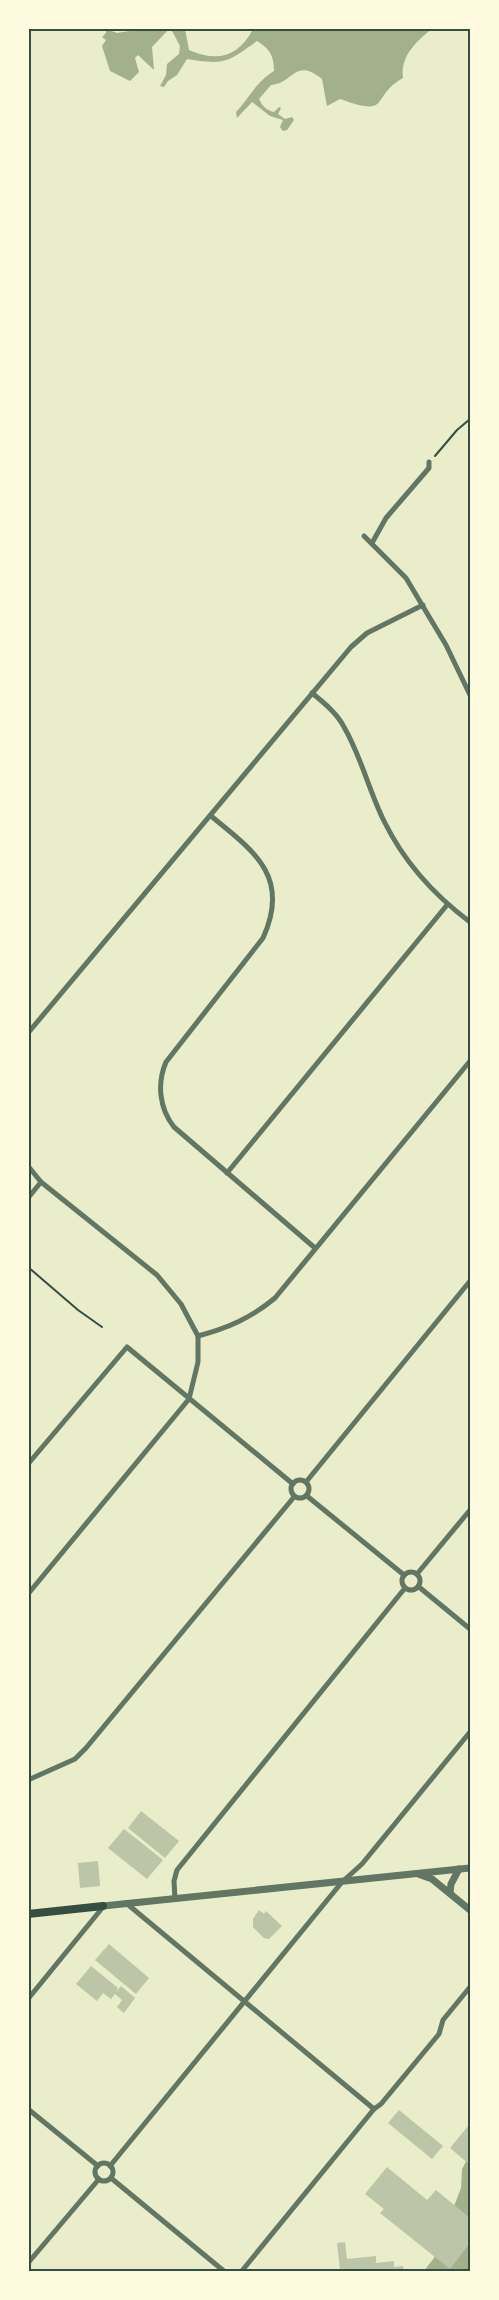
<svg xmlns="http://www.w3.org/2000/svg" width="499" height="2300" viewBox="0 0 499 2300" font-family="Helvetica,sans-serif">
  <rect width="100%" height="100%" fill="#e9edc9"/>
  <!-- water -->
  <g fill="#a3b18a">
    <path d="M106 29 117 33 142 29H169L152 47 154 70 138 55 135 58 139 72 130 81 110 71 102 46 106 40 102 37 106 33Z"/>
    <path d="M171 29H185L189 50C218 63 239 56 253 29H432C416 41 400 57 403 78 369 97 393 118 340 99L327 106 322 79C295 57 294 83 271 85L259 99C263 107 266 110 274 112L279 107 281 108 278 114 285 119 292 117 294 120 287 130 283 131 280 127 283 120 270 116 252 102 237 118 236 112C250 97 256 82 274 71 274 56 270 49 257 41 227 63 224 65 187 59L177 75 168 81 164 87 160 86 166 75 167 64 179 54 180 46Z"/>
    <path d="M470 2154V2271L423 2272 434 2258 461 2188 462 2169Z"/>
  </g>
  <!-- building -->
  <g fill="#bcc5a7">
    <path d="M141 1811 179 1841 165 1858 128 1828Z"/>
    <path d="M124 1829 163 1860 147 1879 108 1848Z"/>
    <path d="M98 1861 100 1886 80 1888 78 1863Z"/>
    <path d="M259 1910 264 1914 266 1911 282 1926 269 1939 264 1938 253 1927V1919Z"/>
    <path d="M109 1944 149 1978 136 1994 95 1960Z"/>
    <path d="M91 1966 118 1988 116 1992 121 1986 135 1998 124 2013 117 2007 122 2000 115 1994 111 1999 103 1993 97 2001 76 1984Z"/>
    <path d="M399 2110 443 2146 432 2159 388 2123Z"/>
    <path d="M468 2126 470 2128V2165L450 2148Z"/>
    <path d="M387 2167 427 2200 436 2190 470 2218V2243L450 2269 380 2213 384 2209 365 2194Z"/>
    <path d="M345 2242 347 2259 376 2256V2263L394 2261V2267L403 2266 404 2272 340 2270 337 2243Z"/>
  </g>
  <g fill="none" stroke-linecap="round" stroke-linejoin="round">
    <!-- path -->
    <g stroke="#344e41" stroke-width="2">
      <path d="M435 456 457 430 470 419"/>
      <path d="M28 1267 78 1310 102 1327"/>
    </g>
    <!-- minor -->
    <g stroke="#617663" stroke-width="5">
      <path d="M364 536 406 578 446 645 470 695"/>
      <path d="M372 543 386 518 429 468V462"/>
      <path d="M312 693C324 703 337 713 344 727 361 756 369 791 384 821 404 862 434 895 470 922"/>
      <path d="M211 816C254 851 291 877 263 938L166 1062C157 1083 159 1108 174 1127L315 1248"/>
      <path d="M28 1033 351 647 367 633 423 605"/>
      <path d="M28 1166 41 1182 28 1198"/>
      <path d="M227 1173 447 905"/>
      <path d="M198 1336C228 1328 251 1318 275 1298L470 1061"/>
      <path d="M28 1464 127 1347 293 1484"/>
      <circle cx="300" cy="1489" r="9"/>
      <path d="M306 1482 470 1281"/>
      <path d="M307 1496 404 1575"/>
      <circle cx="411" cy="1581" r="9"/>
      <path d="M417 1574 470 1510"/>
      <path d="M419 1587 470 1629"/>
      <path d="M28 1594 189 1399 198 1362V1336L181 1304 157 1275 41 1182"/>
      <path d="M28 1780 75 1759 86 1748 294 1497"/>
      <path d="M175 1899 174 1881 177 1870 405 1588"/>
      <path d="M126 1903 374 2109"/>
      <path d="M28 1999 103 1907"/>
      <path d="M28 2109 98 2166"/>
      <circle cx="104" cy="2172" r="9"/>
      <path d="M110 2166 342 1882 362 1864 470 1732"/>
      <path d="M111 2178 225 2272"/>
      <path d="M28 2263 99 2179"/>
      <path d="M241 2272 374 2109 381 2104 439 2034 443 2020 470 1987"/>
    </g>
    <!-- tertiary -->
    <g stroke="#617663" stroke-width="7">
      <path d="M418 1874 432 1879 470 1910"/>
      <path d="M450 1893 451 1884 459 1869"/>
      <path d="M103 1906 470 1868"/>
    </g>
    <!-- secondary -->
    <path stroke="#344e41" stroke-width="8" d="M28 1914 103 1906"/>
  </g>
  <!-- border -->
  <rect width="499" height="2300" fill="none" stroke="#fefae0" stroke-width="60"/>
  <rect x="30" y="30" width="439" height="2240" fill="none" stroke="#344e41" stroke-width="2"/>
</svg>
